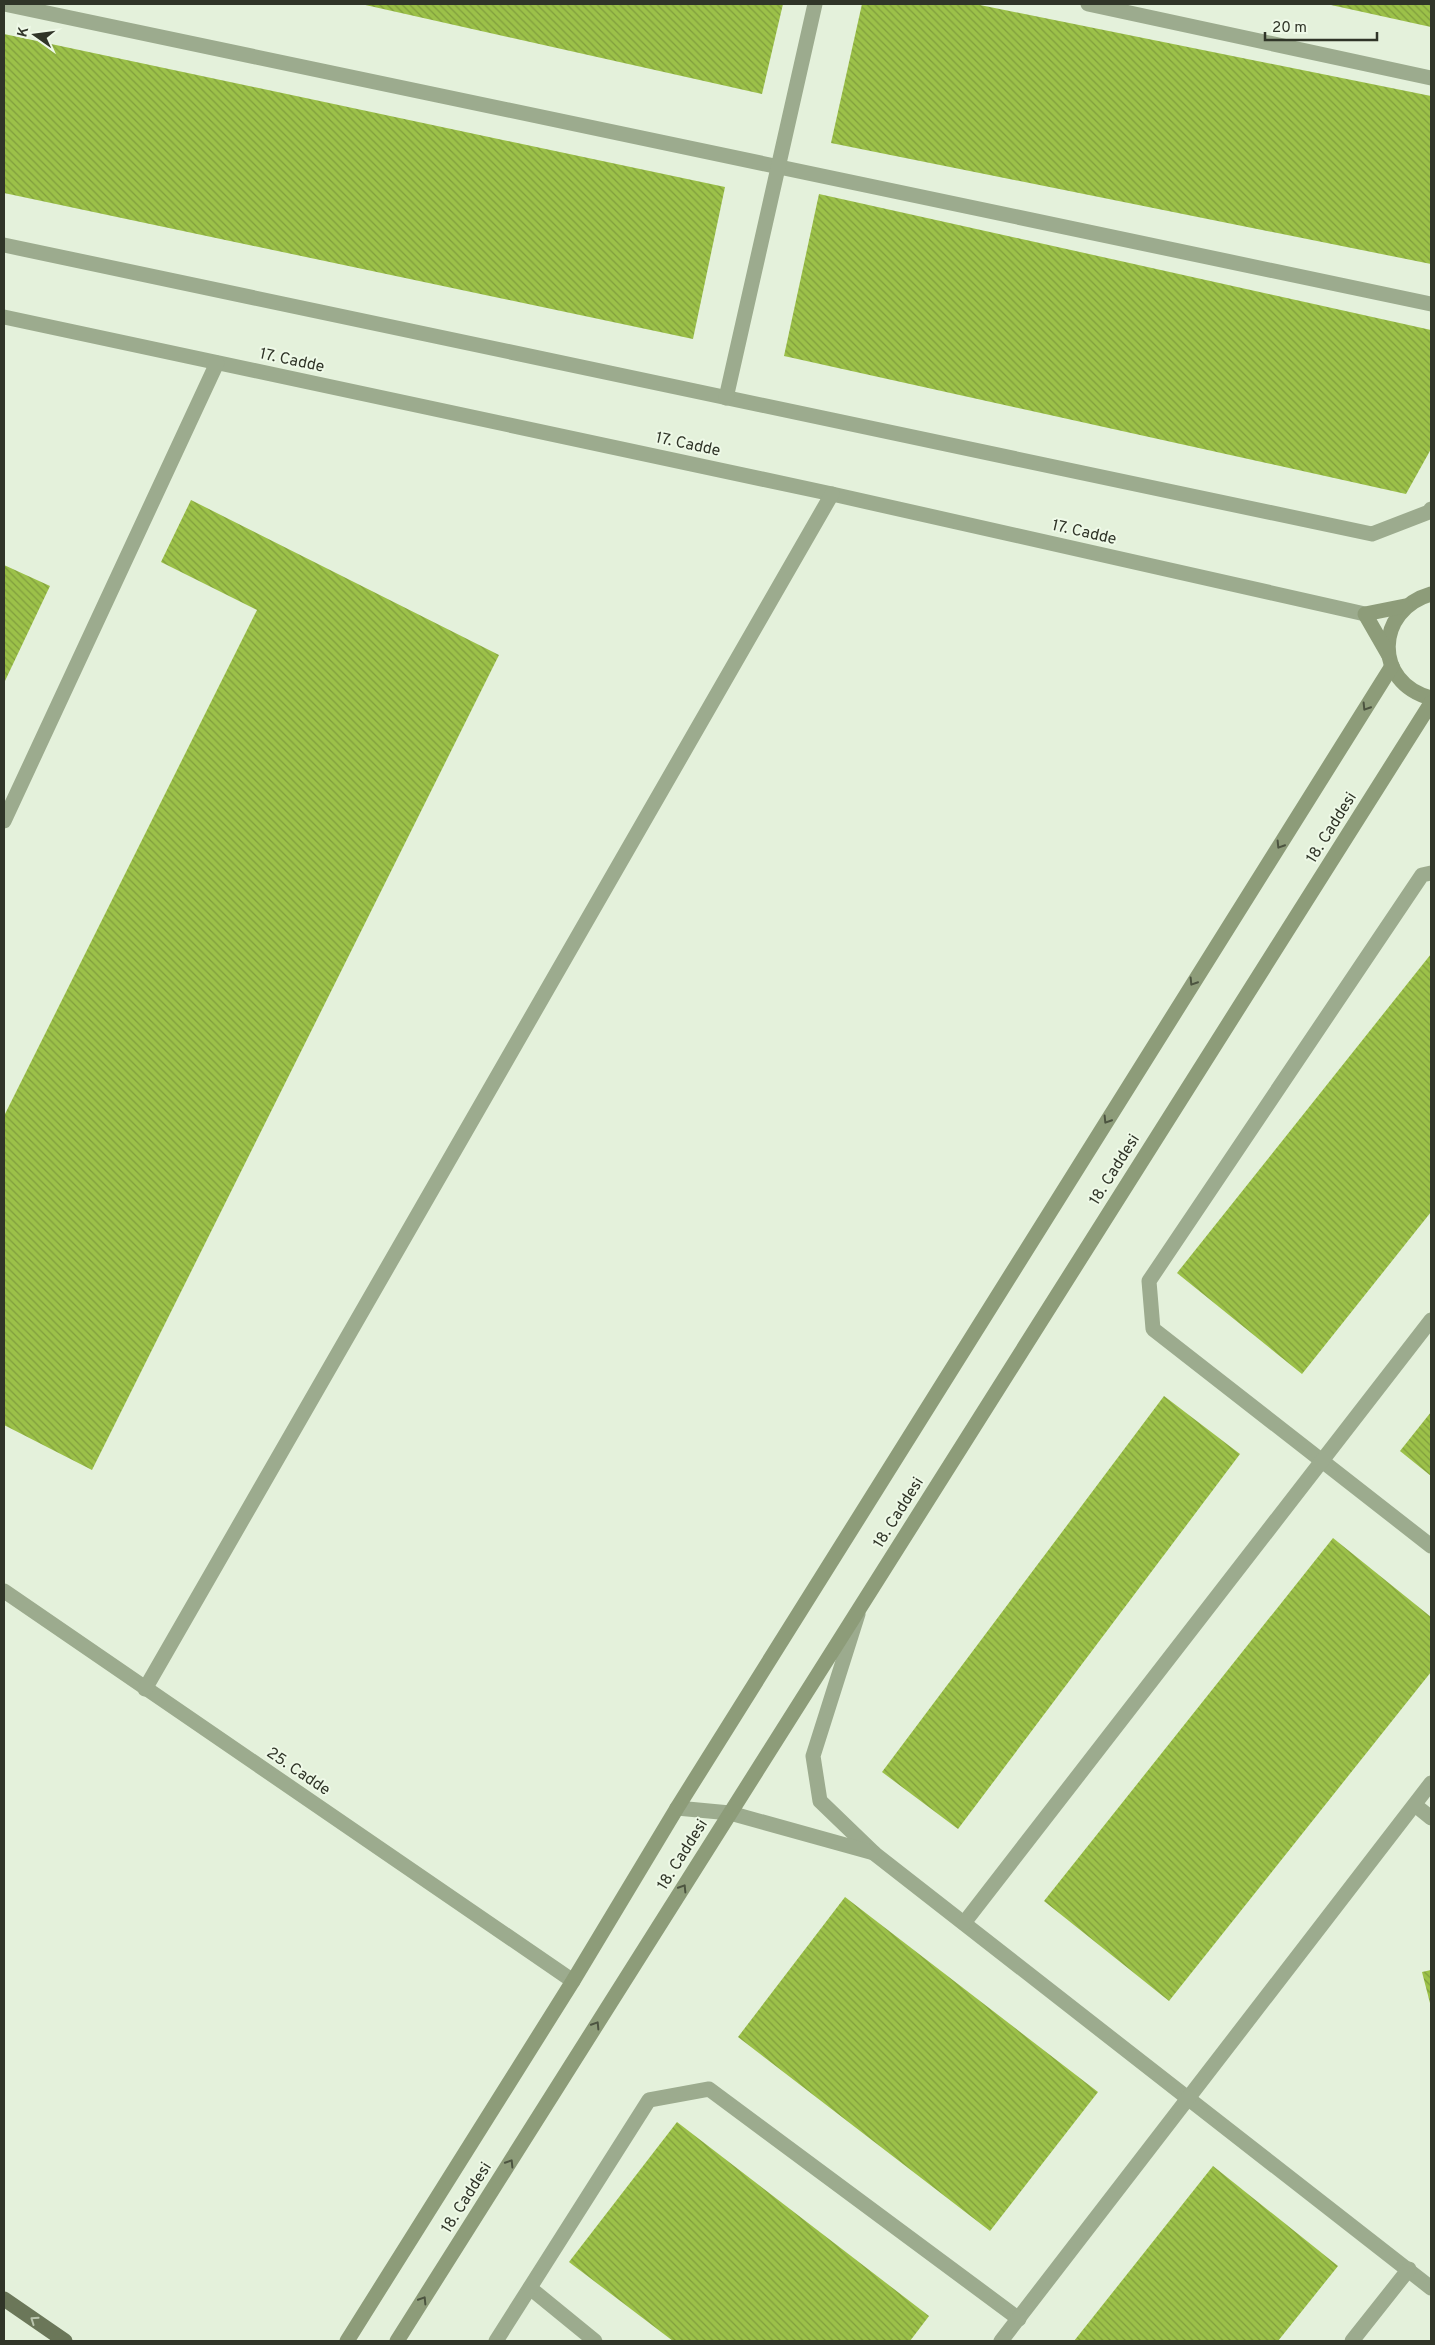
<svg xmlns="http://www.w3.org/2000/svg" width="1435" height="2345" viewBox="0 0 1435 2345" font-family="Overpass,sans-serif">
  <defs>
    <pattern id="building-back-hatch" width="6" height="6" patternUnits="userSpaceOnUse" patternTransform="scale(1.25)"><rect width="6" height="6" fill="#9cc149"/><path d="M-1 5l2 2M0 0l6 6M5-1l2 2" fill="none" stroke="#809e3d"/></pattern>
  </defs>
  <rect width="100%" height="100%" fill="#e4f1db"/>
  <!-- building -->
  <g fill="url(#building-back-hatch)">
    <path d="M361 4H783L762 94Z"/>
    <path d="M862 4H975L1431 96V264L831 143Z"/>
    <path d="M1431 4V27L1331 5 1332 4Z"/>
    <path d="M4 34 725 187 693 339 4 193Z"/>
    <path d="M819 194 1431 330V449L1406 494 784 356Z"/>
    <path d="M191 500 499 655 92 1470 4 1425V1116L257 610 161 562Z"/>
    <path d="M4 565 50 586 4 683Z"/>
    <path d="M1431 954V1212L1302 1374 1177 1273Z"/>
    <path d="M1164 1396 1240 1454 958 1829 882 1772Z"/>
    <path d="M1431 1412V1476L1400 1451Z"/>
    <path d="M1333 1538 1431 1617V1672L1169 2001 1044 1901Z"/>
    <path d="M845 1897 1098 2092 990 2231 738 2037Z"/>
    <path d="M1431 1970V2007L1422 1972Z"/>
    <path d="M677 2122 929 2316 910 2341H673L569 2262Z"/>
    <path d="M1213 2166 1338 2266 1278 2341H1074Z"/>
  </g>
  <g fill="none" stroke-linecap="round" stroke-linejoin="round">
    <!-- lane -->
    <g stroke="#9cab8e" stroke-width="15">
      <path d="M4 4 1431 304"/>
      <path d="M1088 4 1431 78"/>
      <path d="M4 245 1372 534 1429 512 1431 509"/>
      <path d="M4 317 832 494 1365 614"/>
      <path d="M726 398 815 4"/>
      <path d="M4 821 217 363"/>
      <path d="M1431 873 1422 875 1149 1281 1153 1329 1431 1546"/>
      <path d="M4 1591 573 1981"/>
      <path d="M858 1614 813 1756 820 1801 875 1854 1431 2288"/>
      <path d="M1415 1805 1431 1818"/>
      <path d="M677 1808 730 1813 874 1853"/>
      <path d="M964 1923 1431 1320"/>
      <path d="M530 2288 595 2341"/>
      <path d="M496 2341 649 2100 709 2089 1019 2319"/>
      <path d="M1001 2341 1431 1783"/>
    </g>
    <!-- street -->
    <g stroke="#9cab8e" stroke-width="15">
      <path d="M145 1689 832 494"/>
      <path d="M1352 2341 1409 2269"/>
    </g>
    <!-- secondary -->
    <g stroke="#8d9c79" stroke-width="15">
      <path d="M1431 594C1375 610 1373 683 1431 698"/>
      <path d="M1388 654 1365 614 1405 606"/>
      <path d="M347 2341 573 1981 677 1808 1392 666"/>
      <path d="M397 2341 1431 703"/>
    </g>
    <!-- primary -->
    <path stroke="#6b7759" stroke-width="15" d="M4 2299 65 2341"/>
  </g>
  <!-- one-way arrows -->
  <defs><path id="oneway-chevron" d="M-2-3.5L2.5 0L-2 3.5" fill="none" stroke-width="1.6" stroke-linecap="round" stroke-linejoin="round" transform="scale(1.25)"/></defs>
  <g stroke="#4c5440">
    <use href="#oneway-chevron" transform="translate(1366 707) rotate(122)"/>
    <use href="#oneway-chevron" transform="translate(1280 845) rotate(122)"/>
    <use href="#oneway-chevron" transform="translate(1193 982) rotate(122)"/>
    <use href="#oneway-chevron" transform="translate(1107 1120) rotate(122)"/>
    <use href="#oneway-chevron" transform="translate(683 1888) rotate(-58)"/>
    <use href="#oneway-chevron" transform="translate(596 2025) rotate(-58)"/>
    <use href="#oneway-chevron" transform="translate(510 2163) rotate(-58)"/>
    <use href="#oneway-chevron" transform="translate(423 2300) rotate(-58)"/>
  </g>
  <use stroke="#bac5ae" href="#oneway-chevron" transform="translate(34 2320) rotate(-145)"/>
  <g text-anchor="middle" dominant-baseline="central" stroke-width="4" stroke-linejoin="round" paint-order="stroke">
    <!-- street labels -->
    <g font-size="16" fill="#303528" stroke="#eef9e7">
      <text transform="translate(292 361) rotate(12)">17. Cadde</text>
      <text transform="translate(688 445) rotate(12)">17. Cadde</text>
      <text transform="translate(1084 533) rotate(13)">17. Cadde</text>
      <text transform="translate(1332 828) rotate(-58)">18. Caddesi</text>
      <text transform="translate(1115 1170) rotate(-58)">18. Caddesi</text>
      <text transform="translate(899 1513) rotate(-58)">18. Caddesi</text>
      <text transform="translate(298 1772) rotate(34)">25. Cadde</text>
      <text transform="translate(683 1855) rotate(-58)">18. Caddesi</text>
      <text transform="translate(467 2198) rotate(-58)">18. Caddesi</text>
    </g>
  </g>
  <!-- border -->
  <rect width="1435" height="2345" fill="none" stroke="#303528" stroke-width="10"/>
  <!-- north arrow -->
  <g transform="translate(35 35) rotate(284)" stroke="#eef9e7" stroke-width="4" paint-order="stroke">
  <path d="M0-4L9 19L0 12L-9 19Z" fill="#303528"/>
  <text y="-8" font-size="14" font-weight="bold" text-anchor="middle" fill="#303528">K</text>
  </g>
  <!-- scale -->
  <path d="M1265 32v8h112v-8" fill="none" stroke="#303528" stroke-width="2.5"/>
  <text x="1272" y="32" font-size="15" fill="#303528" stroke="#eef9e7" stroke-width="4" paint-order="stroke">20 m</text>
</svg>
